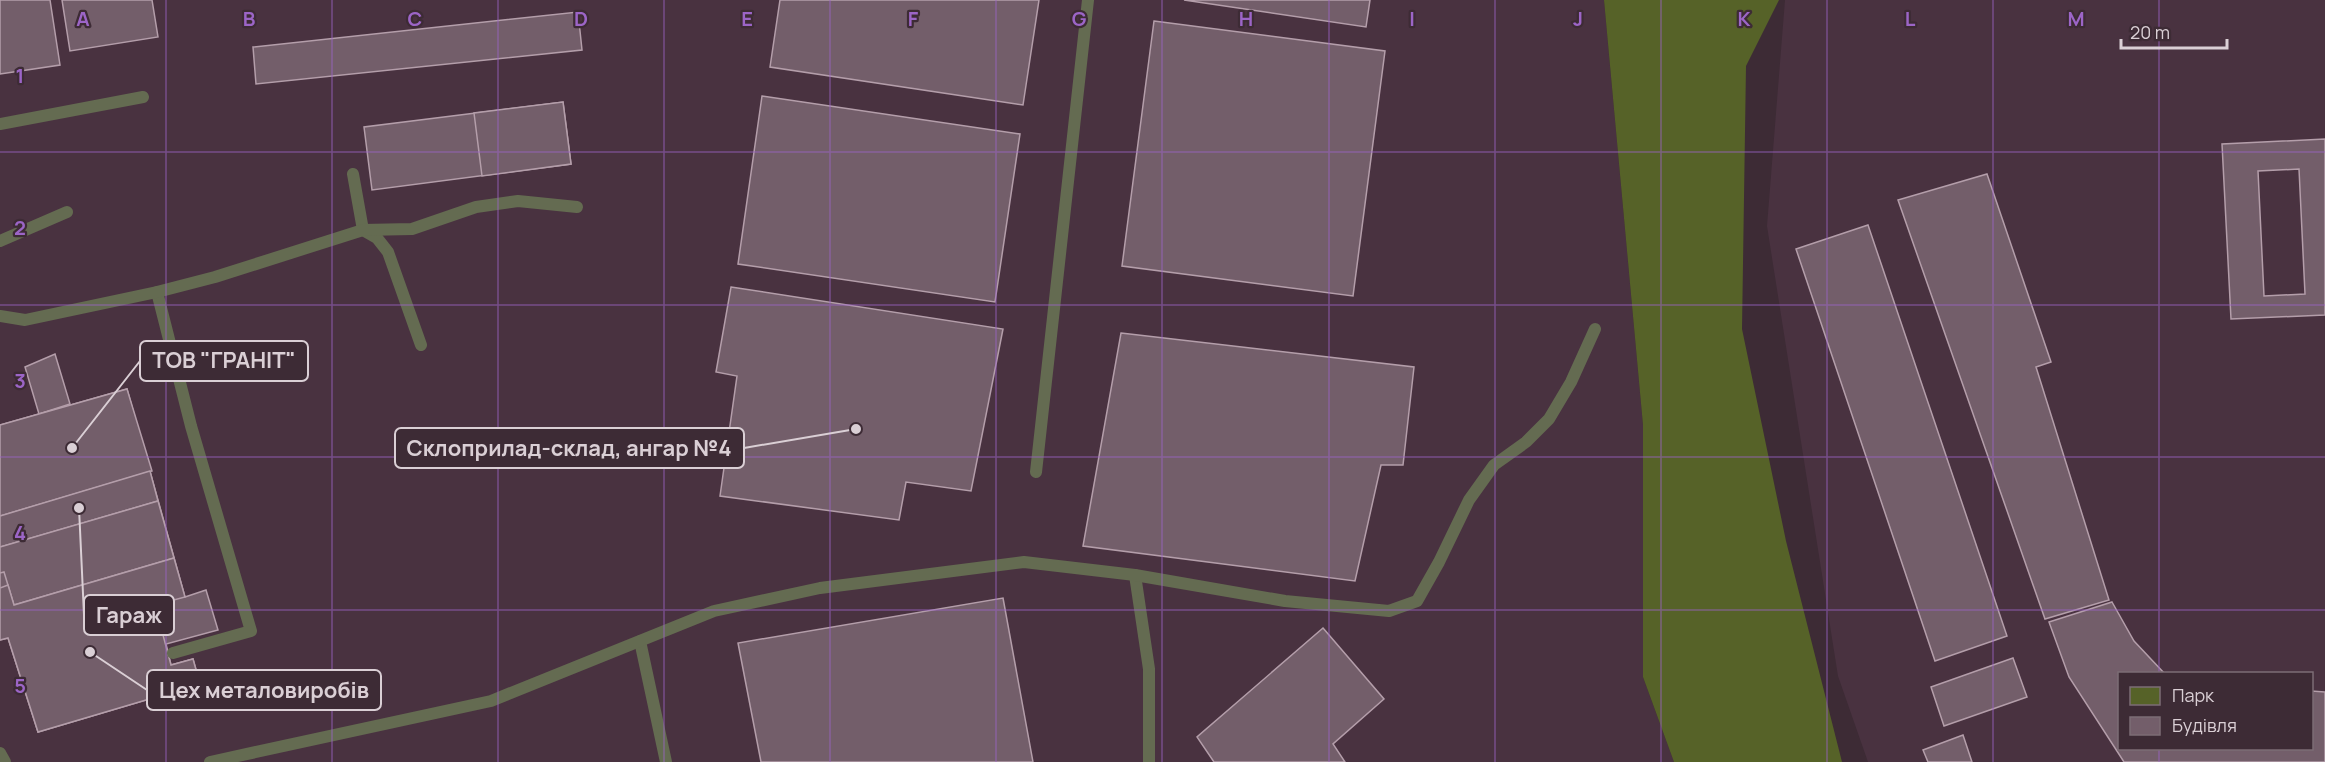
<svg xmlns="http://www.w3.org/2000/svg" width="2325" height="762" viewBox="0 0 2325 762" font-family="Manrope,sans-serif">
  <rect width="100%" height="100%" fill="#3d2b35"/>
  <!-- built -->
  <g fill="#493240" fill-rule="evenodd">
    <path d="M0 0H1604L1643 425V677L1674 762H0Z"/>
    <path d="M1785 0H2325V762H1868L1838 676 1767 226ZM2120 674H2312V748H2120Z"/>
  </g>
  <!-- green -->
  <path fill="#566228" d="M1604 0H1779L1746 66 1742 329 1786 541 1842 762H1674L1643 677V425Z"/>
  <!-- building -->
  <g fill="#735e6a" stroke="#b49eaa" stroke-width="1.5" fill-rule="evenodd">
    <path d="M0 0H50L60 65 0 74Z"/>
    <path d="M62 0H152L158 37 70 51Z"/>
    <path d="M780 0H1039L1023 105 770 67Z"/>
    <path d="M1184 0H1370L1366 27Z"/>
    <path d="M578 12 582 50 256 84 253 47Z"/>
    <path d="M1154 21 1385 51 1353 296 1122 266Z"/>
    <path d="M762 96 1020 134 995 302 738 264Z"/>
    <path d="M563 102 571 164 372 190 364 127Z"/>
    <path d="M563 102 571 164 482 176 474 113Z"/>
    <path d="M2325 139V315L2231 319 2222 144ZM2299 169 2305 294 2264 296 2258 171Z"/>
    <path d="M1987 174 2051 362 2036 367 2109 600 2045 619 1898 200Z"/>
    <path d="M1868 225 2007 636 1935 661 1796 249Z"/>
    <path d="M731 287 1003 329 971 491 906 482 899 520 720 496 737 376 716 372Z"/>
    <path d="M1121 333 1414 367 1403 465H1381L1355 581 1083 546Z"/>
    <path d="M55 354 70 404 39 414 25 367Z"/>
    <path d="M127 389 185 597 206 590 218 630 166 644 171 665 193 659 200 684 38 732 8 638 0 640V425Z"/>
    <path d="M127 389 152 471 0 516V425Z"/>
    <path d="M150 471 158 501 0 547V516Z"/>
    <path d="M158 501 174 558 14 605 4 572 0 573V547Z"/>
    <path d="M174 558 185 597 155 605 171 665 193 659 200 684 38 732 8 638 0 640V588L8 585 14 605Z"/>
    <path d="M1003 598 1033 762H761L738 643Z"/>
    <path d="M2112 602 2134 641 2165 674H2120V748H2312V691L2325 692V762H2124L2069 677 2049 622Z"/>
    <path d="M1323 628 1384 699 1333 744 1345 762H1214L1197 737Z"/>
    <path d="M2013 658 2027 697 1944 726 1931 687Z"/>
    <path d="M1963 735 1972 762H1928L1923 750Z"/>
  </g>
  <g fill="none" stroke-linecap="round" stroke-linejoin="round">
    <!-- service -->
    <g stroke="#646b51" stroke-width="12">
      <path d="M0 124 143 97"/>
      <path d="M353 174 363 230 377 238 388 252 421 345"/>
      <path d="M0 241 67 212"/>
      <path d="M157 292 191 426 251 631 173 653"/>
      <path d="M0 316 25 320 157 292 215 277 363 230 412 229 476 207 518 201 577 207"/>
      <path d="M1036 472 1088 0"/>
      <path d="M1135 575 1149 669V762"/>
      <path d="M640 641 666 762"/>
      <path d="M0 753 5 762"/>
      <path d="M210 762 491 701 714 611 820 588 1024 562 1135 575 1285 601 1389 611 1417 601 1439 562 1469 500 1494 465 1526 442 1549 419 1571 382 1595 329"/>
    </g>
  </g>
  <!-- grid -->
  <path fill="none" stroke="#9c65c7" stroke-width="1.5" stroke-opacity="0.55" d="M166 0V762M332 0V762M498 0V762M664 0V762M830 0V762M996 0V762M1162 0V762M1329 0V762M1495 0V762M1661 0V762M1827 0V762M1993 0V762M2159 0V674M0 152H2325M0 305H2325M0 457H2325M0 610H2325M2159 748V762"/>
  <g font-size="20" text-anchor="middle" font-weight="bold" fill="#9c65c7" stroke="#3d2b35" stroke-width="4.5" stroke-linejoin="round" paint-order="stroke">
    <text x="83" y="26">A</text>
    <text x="249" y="26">B</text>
    <text x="415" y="26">C</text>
    <text x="581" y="26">D</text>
    <text x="747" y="26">E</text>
    <text x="913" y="26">F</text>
    <text x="1079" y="26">G</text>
    <text x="1246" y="26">H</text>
    <text x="1412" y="26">I</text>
    <text x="1578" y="26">J</text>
    <text x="1744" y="26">K</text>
    <text x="1910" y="26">L</text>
    <text x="2076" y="26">M</text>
    <text x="20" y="83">1</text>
    <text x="20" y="235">2</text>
    <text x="20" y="388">3</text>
    <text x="20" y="540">4</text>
    <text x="20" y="693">5</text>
  </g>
  <!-- callouts -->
  <path fill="none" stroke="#dacfd5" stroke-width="2" d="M72 448L140 361M856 429L744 448M79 508L84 615M90 652L147 690"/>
  <g fill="#dacfd5" stroke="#3d2b35" stroke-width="2">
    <circle cx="72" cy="448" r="6"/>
    <circle cx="856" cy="429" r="6"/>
    <circle cx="79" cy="508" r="6"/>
    <circle cx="90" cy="652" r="6"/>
  </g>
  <g fill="#3d2b35" stroke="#dacfd5" stroke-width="2">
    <rect x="140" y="341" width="168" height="40" rx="6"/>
    <rect x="395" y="428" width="349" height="40" rx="6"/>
    <rect x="84" y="595" width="90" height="40" rx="6"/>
    <rect x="147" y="670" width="234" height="40" rx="6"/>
  </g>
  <g font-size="22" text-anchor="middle" font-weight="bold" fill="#dacfd5">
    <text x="224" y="368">ТОВ "ГРАНІТ"</text>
    <text x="569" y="456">Склоприлад-склад, ангар №4</text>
    <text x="129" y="623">Гараж</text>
    <text x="264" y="698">Цех металовиробів</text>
  </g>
  <!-- legend -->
  <rect x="2118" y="672" width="195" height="78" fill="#3d2b35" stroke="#7c6d75" stroke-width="1.5"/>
  <rect x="2130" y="687" width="30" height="18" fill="#566228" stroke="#7c6d75" stroke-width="1.5"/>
  <text x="2172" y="702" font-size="18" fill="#dacfd5">Парк</text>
  <rect x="2130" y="717" width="30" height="18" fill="#735e6a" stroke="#7c6d75" stroke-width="1.5"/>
  <text x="2172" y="732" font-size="18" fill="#dacfd5">Будівля</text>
  <!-- scale -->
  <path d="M2121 39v9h106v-9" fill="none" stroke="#dacfd5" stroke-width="3"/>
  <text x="2130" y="39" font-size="18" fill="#dacfd5" stroke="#3d2b35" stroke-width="4.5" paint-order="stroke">20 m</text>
</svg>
